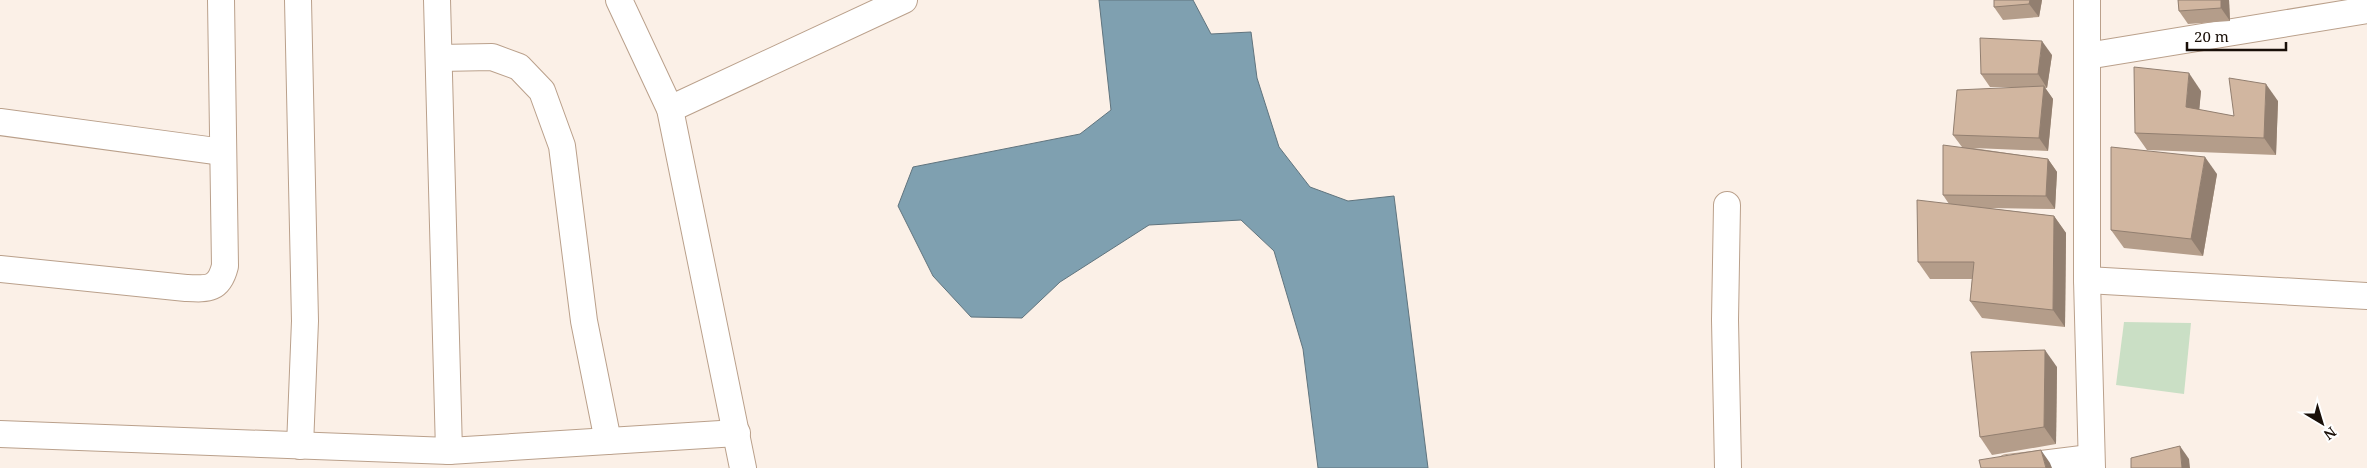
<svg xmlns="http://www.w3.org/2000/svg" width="2367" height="468" viewBox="0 0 2367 468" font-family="'Noto Serif',serif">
  <rect width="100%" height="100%" fill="#fbf0e7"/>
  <!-- green -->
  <path fill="#cadfc5" d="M2124 322 2191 323 2184 394 2116 385Z"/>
  <!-- water -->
  <path fill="#7fa0b0" stroke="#60747e" d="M1099 0H1193L1211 34 1251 32 1257 78 1279 147 1310 187 1348 201 1394 196 1428 468H1318L1303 349 1274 251 1241 220 1149 225 1060 282 1022 318 971 317 933 276 898 206 913 167 1080 134 1111 110Z"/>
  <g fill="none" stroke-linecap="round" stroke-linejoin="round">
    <defs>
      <g id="street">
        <path d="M298 0 305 321 300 446"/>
        <path d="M437 0 449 451"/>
        <path d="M619 0 670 109 743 468"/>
        <path d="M2087 0V280L2092 468"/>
        <path d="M2087 56 2367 10"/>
        <path d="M439 58 492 57 519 67 542 91 562 146 584 321 608 441"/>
        <path d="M670 109 904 0"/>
        <path d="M0 122 223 152"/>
        <path d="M1727 205 1725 320 1728 468"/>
        <path d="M0 269 186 288C208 289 219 290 225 266L221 0"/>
        <path d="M2087 280 2367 296"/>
        <path d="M0 434 449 451 737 433"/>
        <path d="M2008 468 2090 458"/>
      </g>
    </defs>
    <!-- street casing -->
    <use href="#street" stroke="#baa08b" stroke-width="28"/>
    <!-- street -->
    <use href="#street" stroke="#fff" stroke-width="26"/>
  </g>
  <!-- wall -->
  <g fill="#b49d8a">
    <path d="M1994 0H2042L2039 17 2003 20 1994 7Z"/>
    <path d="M2178 0H2229L2230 21 2188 24 2179 11Z"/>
    <path d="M2052 55 2047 88H2045L2053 99 2048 151 1973 148 2048 159 2057 172 2055 209 1988 208 2054 216 2066 233 2065 327 1982 318 1970 301 1972 279H1930L1918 262 1949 204 1943 195 1962 147 1953 135 2012 87H1990L1981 74Z"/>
    <path d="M2201 91 2199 110 2234 116 2278 101 2276 155 2147 150 2135 133Z"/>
    <path d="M2217 174 2203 256 2124 248 2111 230Z"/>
    <path d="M2057 367 2056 444 1992 455 1980 437Z"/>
  </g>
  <!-- shaded-wall -->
  <g fill="#927f70">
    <path d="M2030 0H2042L2039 17 2029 4Z"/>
    <path d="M2221 0H2229L2230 21 2221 8Z"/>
    <path d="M2042 41 2052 55 2047 88 2038 74Z"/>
    <path d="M2189 73 2201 91 2198 124 2186 107Z"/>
    <path d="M2266 84 2278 101 2276 155 2264 138Z"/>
    <path d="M2044 86 2053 99 2048 151 2039 138Z"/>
    <path d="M2205 157 2217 174 2203 256 2191 239Z"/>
    <path d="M2048 159 2057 172 2055 209 2046 196Z"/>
    <path d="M2054 216 2066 233 2065 327 2053 310Z"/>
    <path d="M2045 350 2057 367 2056 444 2044 427Z"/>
    <path d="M2180 446 2189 459 2190 468H2182Z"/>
    <path d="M2041 450 2050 463 2052 468H2046Z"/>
  </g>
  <!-- building -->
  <g fill="#d1b6a0" stroke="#927f70">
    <path d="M1994 0H2030L2029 4 1994 7Z"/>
    <path d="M2178 0H2221V8L2179 11Z"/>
    <path d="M1980 38 2042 41 2038 74H1981Z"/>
    <path d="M2134 67 2189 73 2186 107 2234 116 2229 78 2266 84 2264 138 2135 133Z"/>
    <path d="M2044 86 2039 138 1953 135 1957 90Z"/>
    <path d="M1943 145 2048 159 2046 196 1943 195Z"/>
    <path d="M2111 147 2205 157 2191 239 2111 230Z"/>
    <path d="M1917 200 2054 216 2053 310 1970 301 1974 262H1918Z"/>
    <path d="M2045 350 2044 427 1980 437 1971 352Z"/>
    <path d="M2180 446 2182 468H2131V458Z"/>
    <path d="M2041 450 2046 468H1981L1979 460Z"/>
  </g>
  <!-- north arrow -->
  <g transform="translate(2322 423) rotate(142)" stroke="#ffffff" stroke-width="4" paint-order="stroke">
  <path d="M0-4L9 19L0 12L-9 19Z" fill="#190f08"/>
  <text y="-8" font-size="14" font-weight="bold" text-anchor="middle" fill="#190f08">N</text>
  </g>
  <!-- scale -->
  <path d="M2187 42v8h99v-8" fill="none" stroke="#190f08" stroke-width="2.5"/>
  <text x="2194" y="42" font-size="15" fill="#190f08" stroke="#ffffff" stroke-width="4" paint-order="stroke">20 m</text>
</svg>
